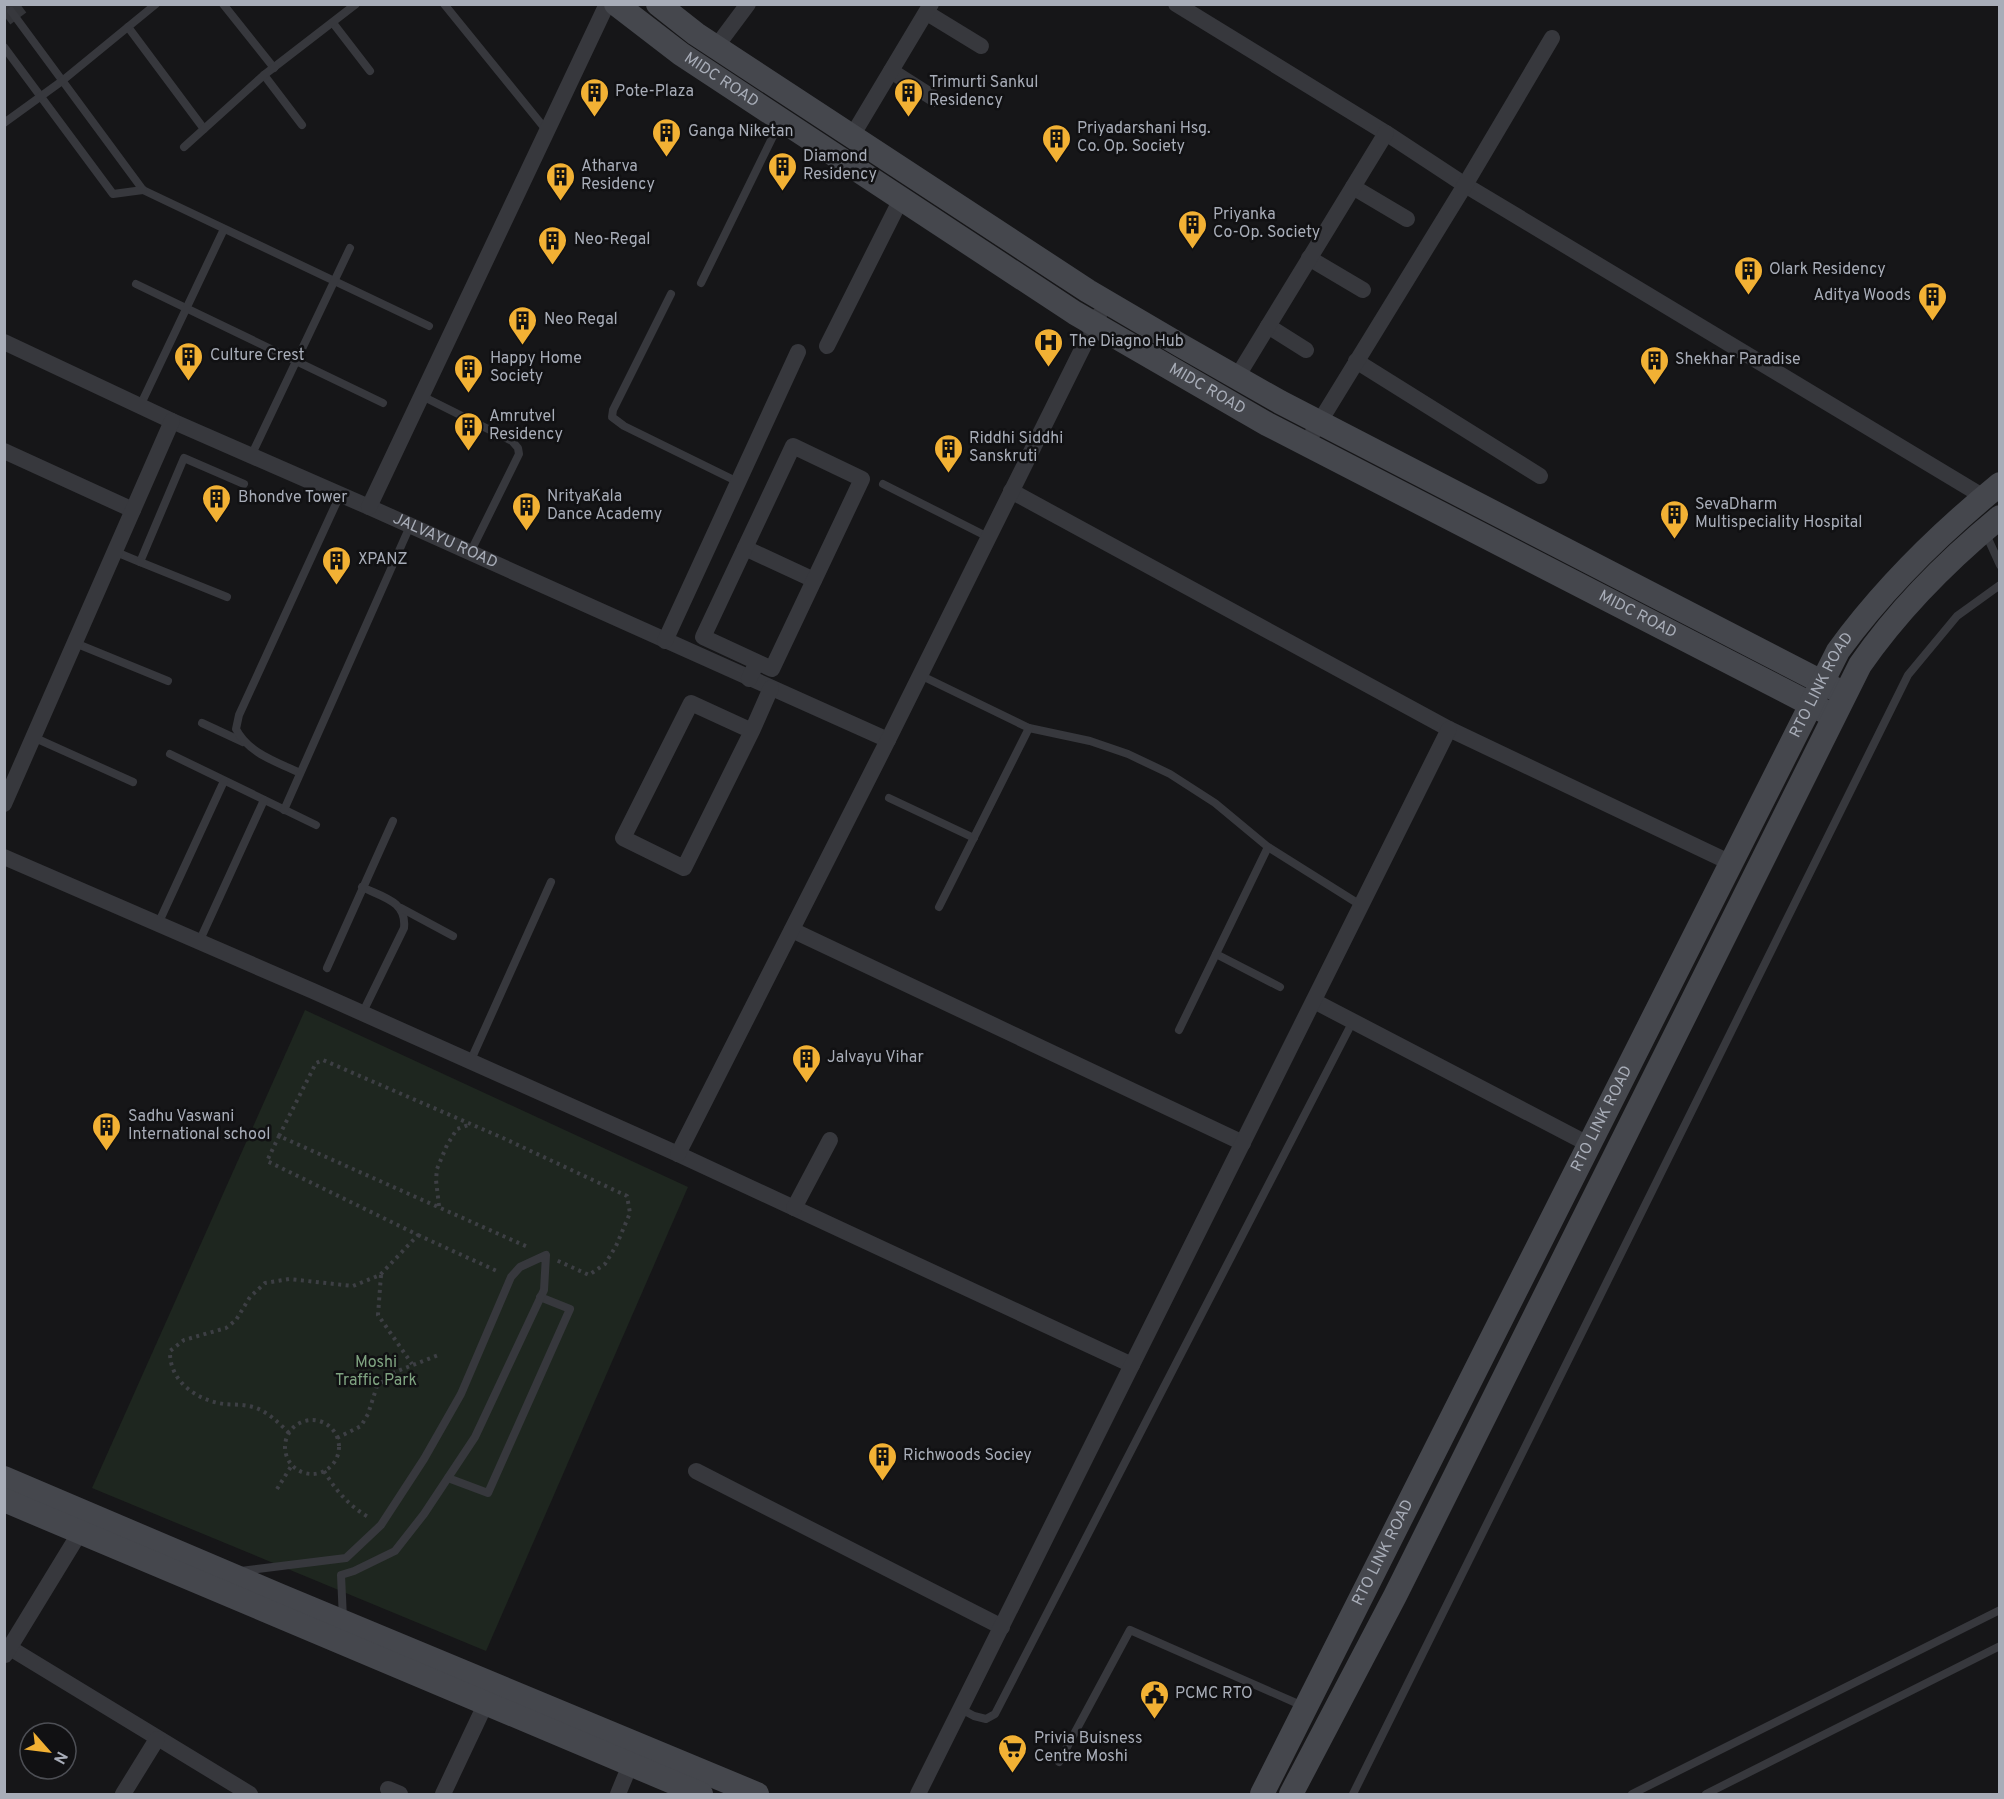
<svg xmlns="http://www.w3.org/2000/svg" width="2004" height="1799" viewBox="0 0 2004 1799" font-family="Overpass,sans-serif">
  <rect width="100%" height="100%" fill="#161618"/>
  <!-- green -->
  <path fill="#1e261f" d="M305 1010 688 1187 486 1651 92 1488Z"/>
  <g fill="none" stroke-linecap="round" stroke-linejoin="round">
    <!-- tertiary-tunnel -->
    <path stroke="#333438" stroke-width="21" stroke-dasharray="21 10" stroke-linecap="butt" d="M4 16 20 4"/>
    <!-- path -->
    <g stroke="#3d3f44" stroke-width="4" stroke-dasharray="3 4.5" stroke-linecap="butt">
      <path d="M279 1136 316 1063 323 1060 503 1138 627 1196 630 1213 616 1246 605 1264 589 1275 556 1260"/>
      <path d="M439 1206 436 1180 437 1169 447 1145 457 1129 471 1124"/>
      <path d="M418 1235 499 1272"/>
      <path d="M381 1275 378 1315 412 1364"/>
      <circle cx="312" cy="1447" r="27"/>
      <path d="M289 1433C279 1423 269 1413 256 1408 245 1404 234 1405 224 1404 196 1400 169 1381 170 1351L184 1340 226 1328 236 1320 250 1297 265 1283 289 1279 353 1286 380 1275 418 1235 267 1161 279 1136 530 1248"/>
      <path d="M337 1438 361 1426 368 1414 377 1386 395 1372 441 1354"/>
      <path d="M324 1471C336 1491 350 1507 370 1518"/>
      <path d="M277 1489 292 1465"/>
    </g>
    <!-- service -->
    <g stroke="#37383d" stroke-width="8">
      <path d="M223 4 274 68"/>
      <path d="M444 4 547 131"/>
      <path d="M11 11 143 190 429 326"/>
      <path d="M333 23 370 71"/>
      <path d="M128 27 204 129"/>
      <path d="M4 47 113 194 143 190"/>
      <path d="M264 75 302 125"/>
      <path d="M4 123 62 81 156 4"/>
      <path d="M184 147 264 75 356 4"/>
      <path d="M701 283 780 122"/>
      <path d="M136 284 383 403"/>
      <path d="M671 294 613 410 612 417 624 426 738 482"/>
      <path d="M422 396 512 441 518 448 519 454 470 553"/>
      <path d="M140 406 224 229"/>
      <path d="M251 456 350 248"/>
      <path d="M883 484 988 537"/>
      <path d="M1985 532 2000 565"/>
      <path d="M116 552 140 562 184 458 244 484"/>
      <path d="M140 562 227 597"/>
      <path d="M75 643 168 681"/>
      <path d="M920 675 1029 728 1090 741 1128 754 1170 774 1215 803 1268 847 1362 906"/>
      <path d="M202 723 243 742"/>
      <path d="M33 737 133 782"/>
      <path d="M170 754 316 825"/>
      <path d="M300 773C277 762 248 753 236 729L239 715 340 495"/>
      <path d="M889 798 974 838"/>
      <path d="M284 810 410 526"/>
      <path d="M362 887C382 897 407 901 404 928L362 1014"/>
      <path d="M939 907 1029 728"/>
      <path d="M401 908 453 936"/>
      <path d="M158 924 224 781"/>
      <path d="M199 942 264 800"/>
      <path d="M1216 954 1280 987"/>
      <path d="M327 968 393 821"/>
      <path d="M1179 1030 1268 847"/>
      <path d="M470 1062 551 882"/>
      <path d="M448 1478 488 1493 570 1309 540 1297"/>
      <path d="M241 1571 346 1558 381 1525 424 1459 461 1394 511 1277 520 1267 546 1255 544 1290 475 1437 424 1514 395 1551 354 1571 341 1575 343 1619"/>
      <path d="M961 1709 974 1716 986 1719 995 1714 1353 1021"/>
      <path d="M1059 1762 1130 1630 1303 1706"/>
      <path d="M1353 1794 1908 675 1957 616 2000 585"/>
      <path d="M1632 1794 2000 1610"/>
      <path d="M1706 1794 2000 1646"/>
    </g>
    <!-- minor -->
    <g stroke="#37383d" stroke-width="16">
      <path d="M1176 4 1386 133 1465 185 1984 497"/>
      <path d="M927 13 981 46"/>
      <path d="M716 47 748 4"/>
      <path d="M891 71 935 99"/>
      <path d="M852 136 931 4"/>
      <path d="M1353 187 1407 219"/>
      <path d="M1309 258 1363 290"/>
      <path d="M1268 326 1306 350"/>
      <path id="s1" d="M4 342 172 421 369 507 888 740"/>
      <path d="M827 346 901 199"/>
      <path d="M1356 361 1540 476"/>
      <path d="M1237 377 1386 133"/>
      <path d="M1306 444 1465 185 1552 38"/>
      <path d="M4 451 133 510"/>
      <path d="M1011 491 1449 729 1731 863"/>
      <path d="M369 507 607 4"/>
      <path d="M745 548 814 580"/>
      <path d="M665 641 798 352"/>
      <path d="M749 679 757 662 703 637 793 446 862 479 772 669 757 662"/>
      <path d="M752 731 684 868 623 838 691 703 752 731 771 688"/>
      <path d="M4 804 172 421"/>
      <path d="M4 857 313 991 678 1154 1132 1365"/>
      <path d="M792 930 1243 1143"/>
      <path d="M1314 1001 1590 1145"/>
      <path d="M678 1154 888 740 1099 315"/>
      <path d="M794 1208 830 1140"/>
      <path d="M696 1471 1002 1627"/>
      <path d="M10 1648 250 1794"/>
      <path d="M5 1655 85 1524"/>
      <path d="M388 1789 400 1794"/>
      <path d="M123 1794 157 1739"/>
      <path d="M443 1794 485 1705"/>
      <path d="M618 1794 630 1765"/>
      <path d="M918 1794 1449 729"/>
    </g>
    <!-- secondary -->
    <g stroke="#45474d" stroke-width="24">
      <path id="s2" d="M616 4 681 54 1075 313 1267 424 1824 711"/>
      <path d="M658 4 696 34 1088 291 1180 345 1280 402 1837 690"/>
      <path d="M4 1478 281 1596 757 1794"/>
      <path d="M4 1500 701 1794"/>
      <path id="s3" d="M1262 1794 1838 651C1883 589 1940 533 2000 484"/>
      <path d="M1291 1794 1395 1596 1860 665C1898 610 1948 560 2000 517"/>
    </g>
  </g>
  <!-- icons -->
  <defs>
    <symbol id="building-pin" viewBox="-11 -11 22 30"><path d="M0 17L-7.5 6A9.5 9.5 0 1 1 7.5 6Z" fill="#f2b134" stroke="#111113"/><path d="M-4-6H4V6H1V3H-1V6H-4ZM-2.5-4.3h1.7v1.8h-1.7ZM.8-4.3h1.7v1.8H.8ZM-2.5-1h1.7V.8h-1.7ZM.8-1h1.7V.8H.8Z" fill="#111"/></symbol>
    <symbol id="hospital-pin" viewBox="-11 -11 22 30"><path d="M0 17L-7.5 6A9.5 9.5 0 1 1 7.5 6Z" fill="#f2b134" stroke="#111113"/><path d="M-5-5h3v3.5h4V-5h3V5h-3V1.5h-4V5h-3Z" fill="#111"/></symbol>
    <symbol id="civic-pin" viewBox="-11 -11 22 30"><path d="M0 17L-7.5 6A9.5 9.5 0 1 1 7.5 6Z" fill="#f2b134" stroke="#111113"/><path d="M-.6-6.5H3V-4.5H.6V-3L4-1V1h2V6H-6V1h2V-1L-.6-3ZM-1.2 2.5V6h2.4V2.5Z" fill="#111"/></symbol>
    <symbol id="supermarket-pin" viewBox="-11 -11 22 30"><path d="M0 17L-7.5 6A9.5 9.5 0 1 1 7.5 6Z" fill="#f2b134" stroke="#111113"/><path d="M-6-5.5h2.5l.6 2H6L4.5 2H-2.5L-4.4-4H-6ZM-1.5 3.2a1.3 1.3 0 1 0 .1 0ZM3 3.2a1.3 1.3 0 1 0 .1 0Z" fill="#111"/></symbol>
  </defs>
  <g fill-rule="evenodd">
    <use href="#building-pin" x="578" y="76" width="33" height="45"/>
    <use href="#building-pin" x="892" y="76" width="33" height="45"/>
    <use href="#building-pin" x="650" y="116" width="33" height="45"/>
    <use href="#building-pin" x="1040" y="122" width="33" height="45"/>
    <use href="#building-pin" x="766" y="150" width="33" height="45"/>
    <use href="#building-pin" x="544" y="160" width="33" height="45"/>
    <use href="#building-pin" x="1176" y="208" width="33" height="45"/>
    <use href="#building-pin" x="536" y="224" width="33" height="45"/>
    <use href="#building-pin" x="1732" y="254" width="33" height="45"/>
    <use href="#building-pin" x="1916" y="280" width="33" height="45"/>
    <use href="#building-pin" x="506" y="304" width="33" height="45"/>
    <use href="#hospital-pin" x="1032" y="326" width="33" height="45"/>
    <use href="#building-pin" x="172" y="340" width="33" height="45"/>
    <use href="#building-pin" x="1638" y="344" width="33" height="45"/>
    <use href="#building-pin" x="452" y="352" width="33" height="45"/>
    <use href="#building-pin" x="452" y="410" width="33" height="45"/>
    <use href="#building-pin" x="932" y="432" width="33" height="45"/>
    <use href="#building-pin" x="200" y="482" width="33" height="45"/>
    <use href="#building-pin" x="510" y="490" width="33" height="45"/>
    <use href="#building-pin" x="1658" y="498" width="33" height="45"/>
    <use href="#building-pin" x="320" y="544" width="33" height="45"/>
    <use href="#building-pin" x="790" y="1042" width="33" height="45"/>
    <use href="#building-pin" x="90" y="1110" width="33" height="45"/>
    <use href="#building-pin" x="866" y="1440" width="33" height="45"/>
    <use href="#civic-pin" x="1138" y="1678" width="33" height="45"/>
    <use href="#supermarket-pin" x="996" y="1732" width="33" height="45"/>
  </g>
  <g text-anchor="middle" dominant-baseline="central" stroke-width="5" stroke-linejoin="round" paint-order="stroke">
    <!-- street labels -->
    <g font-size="16" fill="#a8adb8" stroke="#111113">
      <text stroke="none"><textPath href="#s2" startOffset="130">MIDC ROAD</textPath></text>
      <text stroke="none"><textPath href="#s2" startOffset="706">MIDC ROAD</textPath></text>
      <text stroke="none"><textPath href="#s1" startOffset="484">JALVAYU ROAD</textPath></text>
      <text stroke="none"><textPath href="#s2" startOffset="1192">MIDC ROAD</textPath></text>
      <text stroke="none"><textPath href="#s3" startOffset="1242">RTO LINK ROAD</textPath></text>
      <text stroke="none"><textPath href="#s3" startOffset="756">RTO LINK ROAD</textPath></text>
      <text stroke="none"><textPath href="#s3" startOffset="270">RTO LINK ROAD</textPath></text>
    </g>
    <!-- poi labels -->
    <g font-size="16" fill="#a8adb8" stroke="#111113" text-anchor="start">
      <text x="929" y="83">Trimurti Sankul<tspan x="929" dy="18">Residency</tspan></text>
      <text x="615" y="92">Pote-Plaza</text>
      <text x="1077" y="129">Priyadarshani Hsg.<tspan x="1077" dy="18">Co. Op. Society</tspan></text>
      <text x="688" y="132">Ganga Niketan</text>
      <text x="803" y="157">Diamond<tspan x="803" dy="18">Residency</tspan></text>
      <text x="581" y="167">Atharva<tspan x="581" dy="18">Residency</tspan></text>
      <text x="1213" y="215">Priyanka<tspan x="1213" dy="18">Co-Op. Society</tspan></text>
      <text x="574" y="240">Neo-Regal</text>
      <text x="1769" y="270">Olark Residency</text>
      <text x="1911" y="296" text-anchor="end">Aditya Woods</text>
      <text x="544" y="320">Neo Regal</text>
      <text x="1069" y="342">The Diagno Hub</text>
      <text x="210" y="356">Culture Crest</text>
      <text x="490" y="359">Happy Home<tspan x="490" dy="18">Society</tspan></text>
      <text x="1675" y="360">Shekhar Paradise</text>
      <text x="489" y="417">Amrutvel<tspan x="489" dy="18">Residency</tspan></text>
      <text x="969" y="439">Riddhi Siddhi<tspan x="969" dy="18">Sanskruti</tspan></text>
      <text x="547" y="497">NrityaKala<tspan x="547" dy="18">Dance Academy</tspan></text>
      <text x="238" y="498">Bhondve Tower</text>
      <text x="1695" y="505">SevaDharm<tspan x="1695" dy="18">Multispeciality Hospital</tspan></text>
      <text x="358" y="560">XPANZ</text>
      <text x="827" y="1058">Jalvayu Vihar</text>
      <text x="128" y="1117">Sadhu Vaswani<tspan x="128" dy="18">International school</tspan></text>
      <text x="903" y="1456">Richwoods Sociey</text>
      <text x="1175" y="1694">PCMC RTO</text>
      <text x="1034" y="1739">Privia Buisness<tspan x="1034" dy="18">Centre Moshi</tspan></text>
    </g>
    <!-- park labels -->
    <g font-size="16" fill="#7fa381" stroke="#111113">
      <text x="376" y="1363">Moshi<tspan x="376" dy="18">Traffic Park</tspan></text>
    </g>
  </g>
  <!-- border -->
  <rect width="2004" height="1799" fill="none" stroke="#a8adb8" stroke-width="12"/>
  <!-- north arrow -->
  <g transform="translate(48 1751) rotate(118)"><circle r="28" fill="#111113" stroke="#4d4f55" stroke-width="1.5"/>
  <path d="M0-4.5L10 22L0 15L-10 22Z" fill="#f2b134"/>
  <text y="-9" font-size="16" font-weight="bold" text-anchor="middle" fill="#a8adb8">N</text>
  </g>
</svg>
